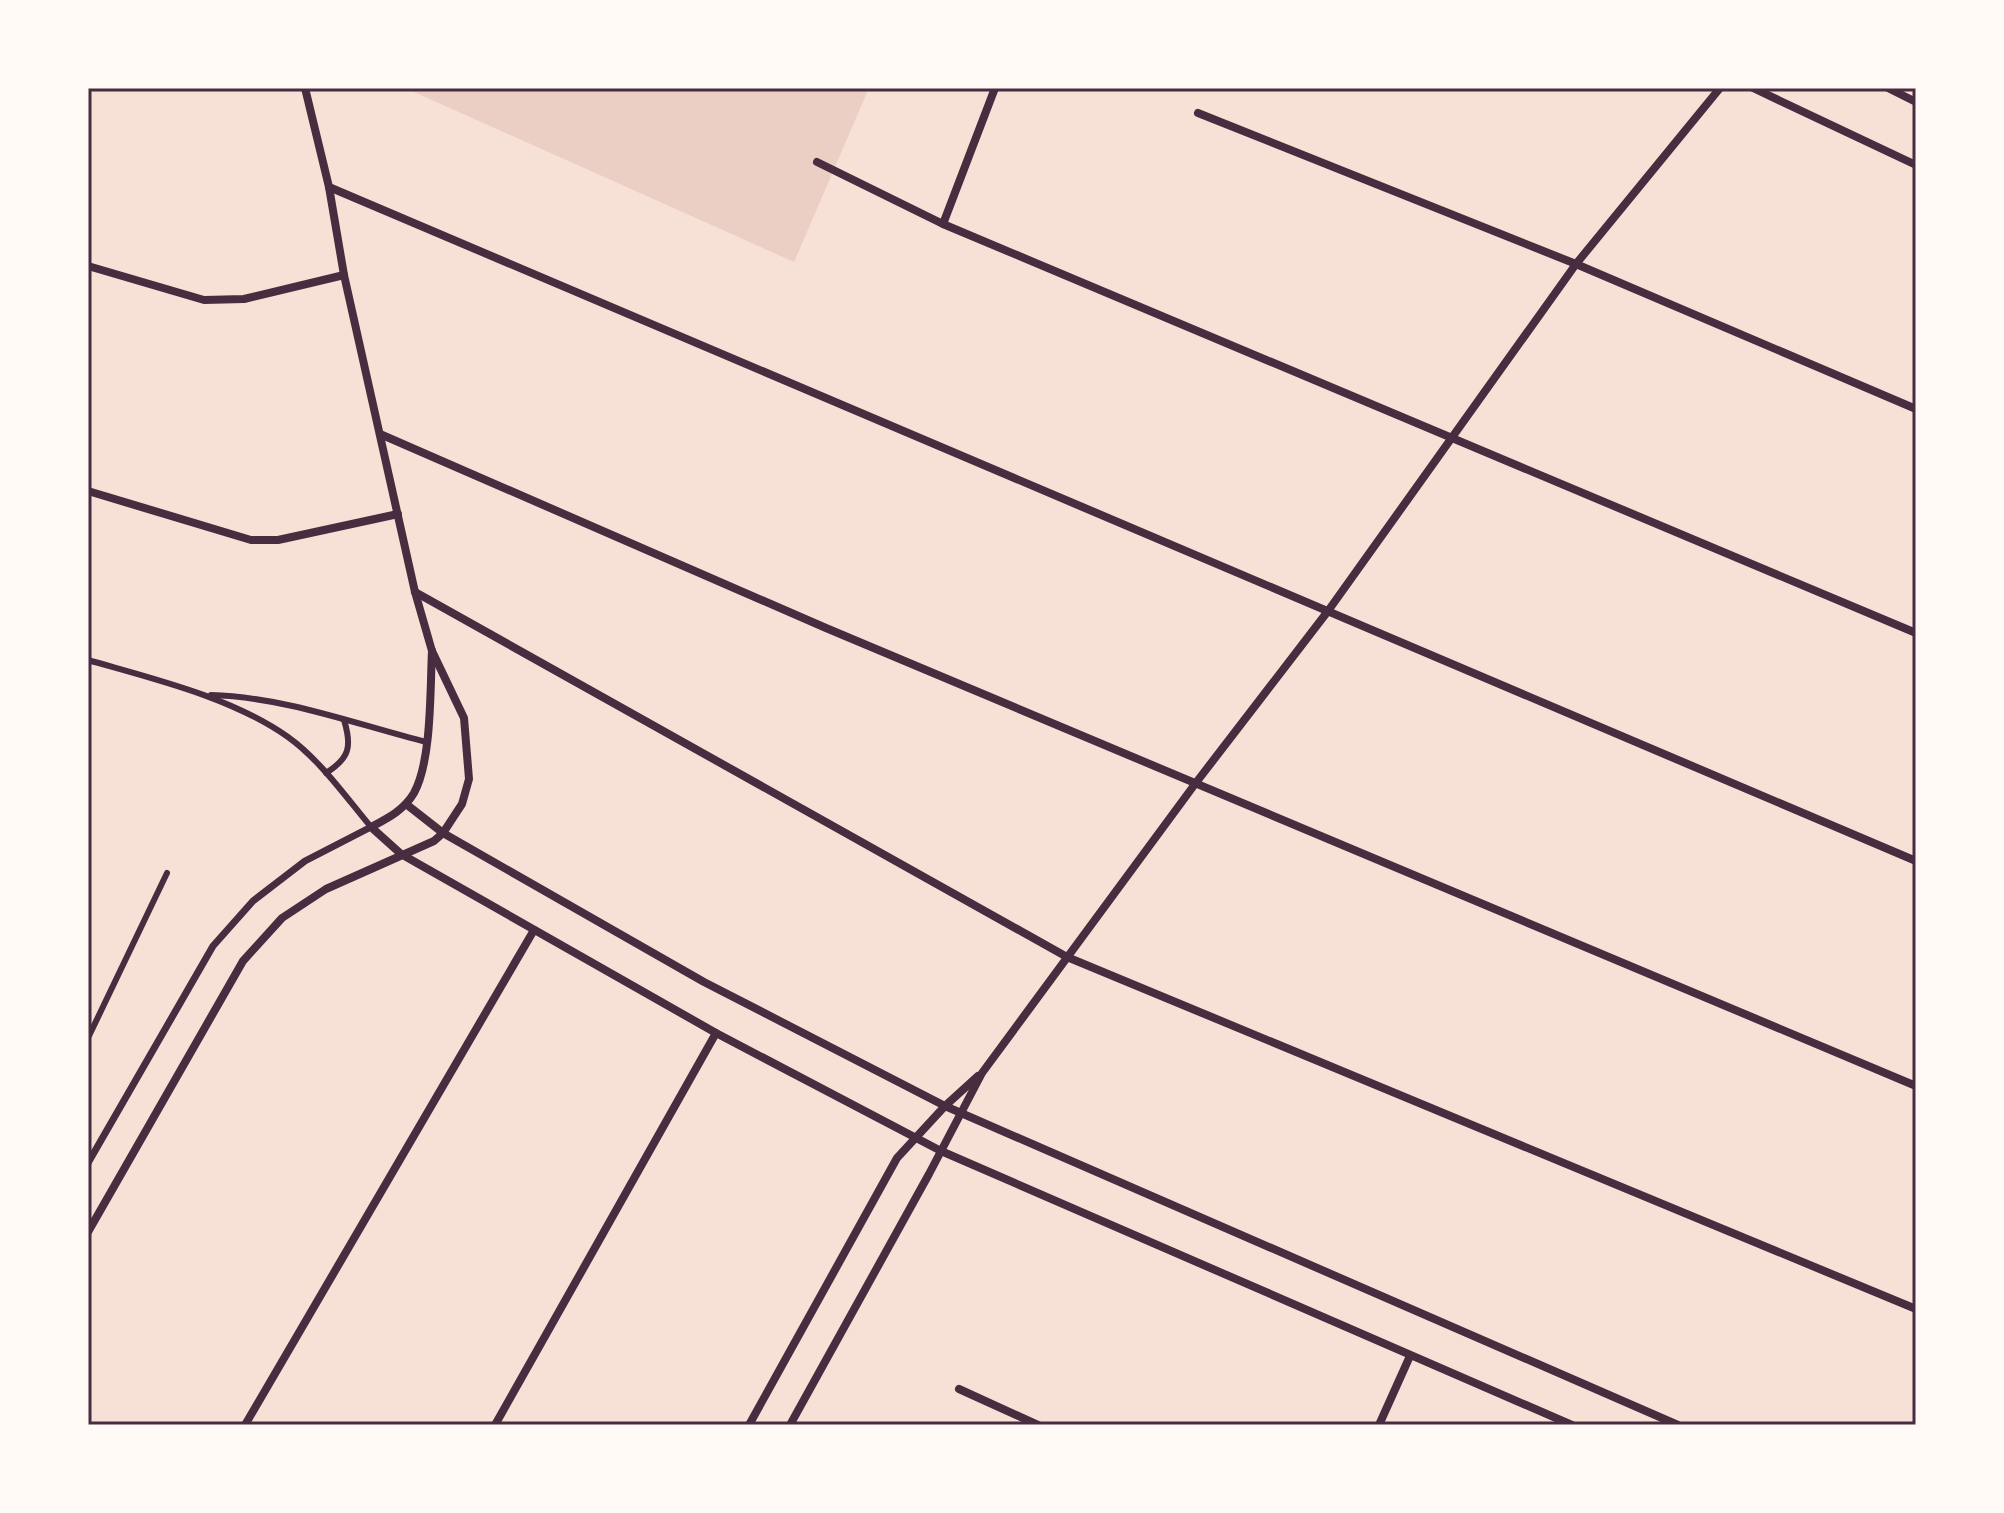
<svg xmlns="http://www.w3.org/2000/svg" width="2004" height="1513" viewBox="0 0 2004 1513" font-family="'Playfair Display',serif">
  <rect width="100%" height="100%" fill="#f7e1d7"/>
  <!-- green -->
  <path fill="#ebcfc5" d="M405 88H869L794 262Z"/>
  <g fill="none" stroke-linecap="round" stroke-linejoin="round">
    <!-- service -->
    <g stroke="#4a2c40" stroke-width="6">
      <path d="M88 660C154 679 231 697 288 737 320 760 345 796 371 827"/>
      <path d="M211 695C284 697 355 724 426 742"/>
      <path d="M326 773C350 758 352 746 344 720"/>
      <path d="M88 1038 167 873"/>
    </g>
    <!-- pedestrian -->
    <path stroke="#4a2c40" stroke-width="7" d="M88 1163 213 946 253 901 305 861 371 827"/>
    <!-- minor -->
    <g stroke="#4a2c40" stroke-width="8">
      <path d="M1753 88 1916 165"/>
      <path d="M1888 88 1916 102"/>
      <path d="M1198 113 1576 264 1916 409"/>
      <path d="M817 162 943 224 1916 633"/>
      <path d="M329 187 1916 861"/>
      <path d="M943 224 995 88"/>
      <path d="M88 266 204 300 244 299 344 275"/>
      <path d="M380 434 826 628 1916 1086"/>
      <path d="M88 491 251 540H278L398 514"/>
      <path d="M415 592 1067 957 1916 1309"/>
      <path d="M432 651C430 689 432 760 414 793 404 810 388 818 371 827L401 854 716 1033 941 1151 1572 1425"/>
      <path d="M406 804 443 833 704 982 945 1106 1678 1425"/>
      <path d="M88 1232 243 961 282 918 326 889 434 841 443 833 462 804 469 779 464 718 432 651 415 592 344 275 329 187 305 88"/>
      <path d="M959 1389 1038 1425"/>
      <path d="M245 1425 534 930"/>
      <path d="M495 1425 716 1033"/>
      <path d="M749 1425 897 1158 945 1106 978 1076"/>
      <path d="M790 1425 929 1174 982 1073 1195 784 1328 611 1576 264 1720 88"/>
      <path d="M1379 1425 1410 1356"/>
    </g>
  </g>
  <!-- border -->
  <rect width="2004" height="1513" fill="none" stroke="#fffaf5" stroke-width="180"/>
  <rect x="90" y="90" width="1824" height="1333" fill="none" stroke="#4a2c40" stroke-width="3"/>
</svg>
